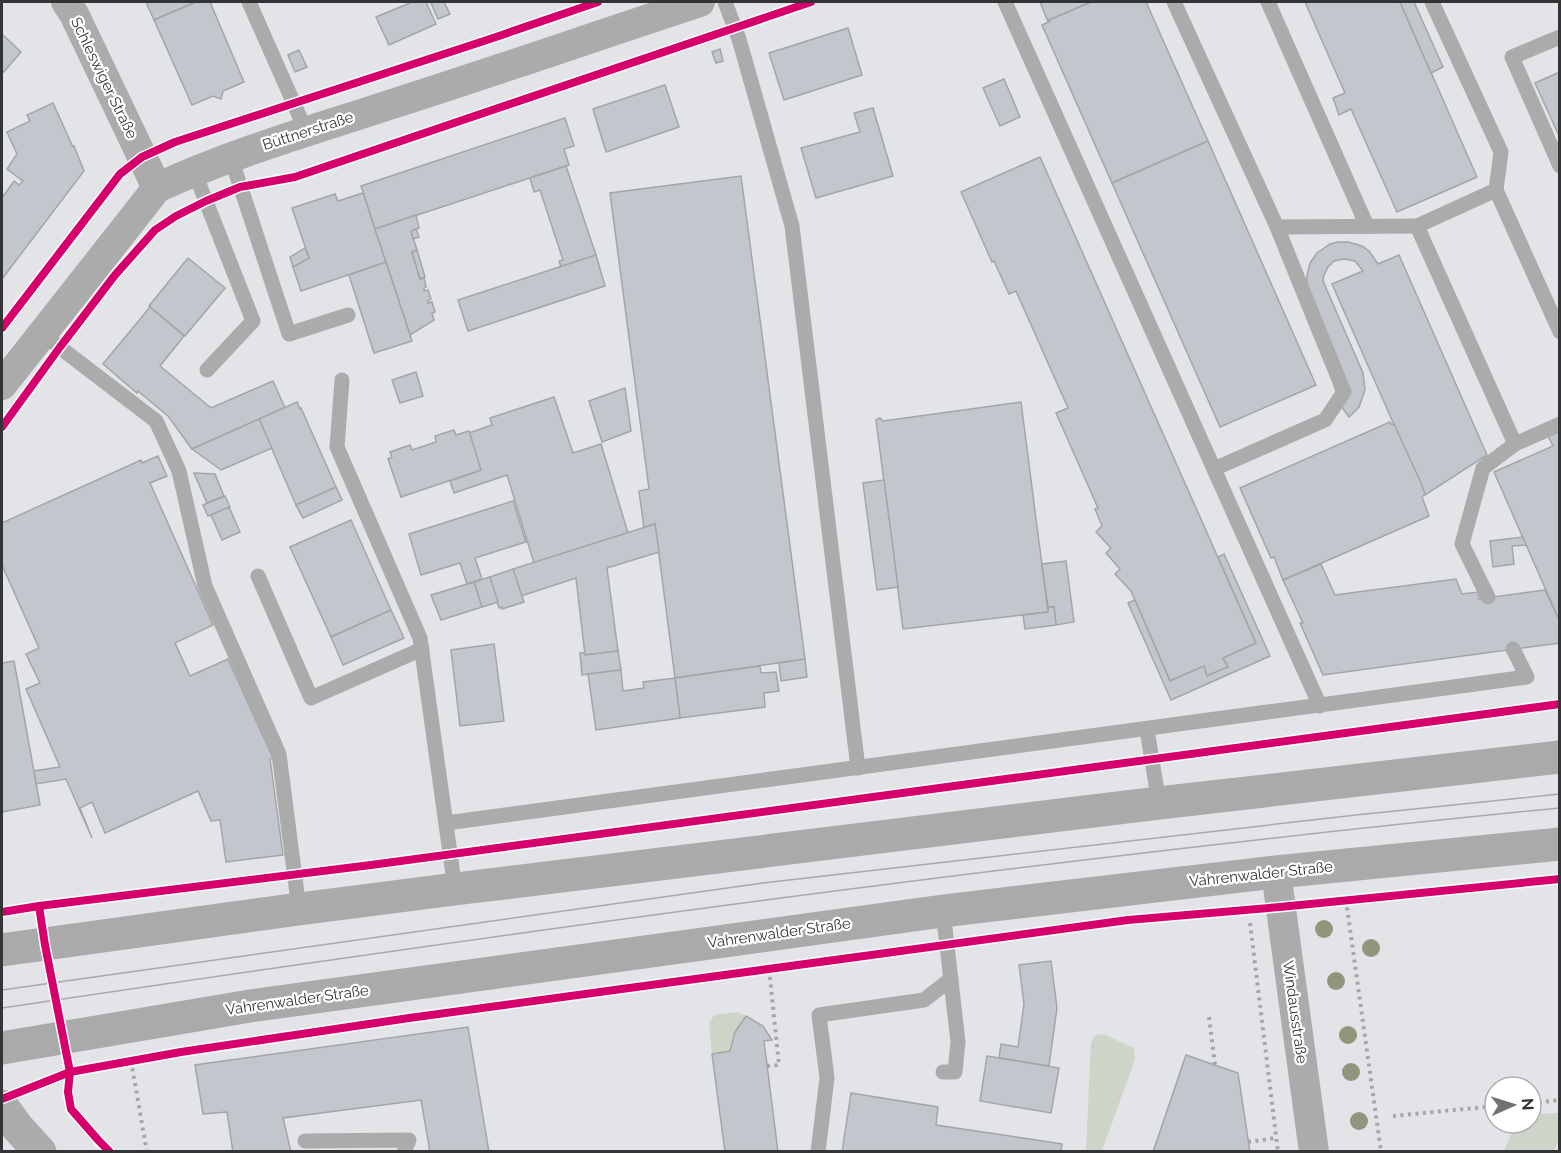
<svg xmlns="http://www.w3.org/2000/svg" width="1561" height="1153" viewBox="0 0 1561 1153" font-family="Raleway,sans-serif">
  <rect width="100%" height="100%" fill="#e2e4e7"/>
  <!-- green -->
  <g fill="#cfd4c8">
    <path d="M737 1012 746 1016 735 1032 730 1051 712 1054 709 1024 714 1015Z"/>
    <path d="M1103 1034 1134 1048 1135 1059 1102 1151H1086L1091 1043 1095 1035Z"/>
    <path d="M1559 1113V1140L1554 1151H1504L1516 1123H1531V1114Z"/>
  </g>
  <!-- building -->
  <g fill="#c2c7cd" stroke="#a3a5a7" stroke-width="1.5">
    <path d="M146 2H196L154 20Z"/>
    <path d="M196 2H210L244 82 223 91 221 99 213 96 192 105 154 20Z"/>
    <path d="M412 2H426L436 24 389 45 376 17Z"/>
    <path d="M433 2H444L450 14 438 19 431 3Z"/>
    <path d="M1040 2H1091L1049 20 1048 22Z"/>
    <path d="M1091 2H1146L1208 141 1112 183 1042 25 1050 21 1049 20Z"/>
    <path d="M1305 2H1400L1477 177 1397 212 1351 109 1339 115 1333 98 1345 93Z"/>
    <path d="M1400 2H1414L1443 67 1431 73Z"/>
    <path d="M848 28 862 75 784 100 769 53Z"/>
    <path d="M2 34 21 52 2 74Z"/>
    <path d="M720 49 723 61 716 63 712 52Z"/>
    <path d="M299 50 307 67 295 72 288 55Z"/>
    <path d="M1560 72V138L1535 83Z"/>
    <path d="M1004 79 1020 117 1000 126 983 88Z"/>
    <path d="M665 85 679 127 606 152 593 109Z"/>
    <path d="M53 103 73 147 74 146 84 171 2 279V198L14 181 19 185 23 181 7 169 17 154 7 132 30 121 27 115Z"/>
    <path d="M873 108 893 176 816 198 801 148 860 132 854 113Z"/>
    <path d="M565 118 574 146 564 149 569 165 375 229 361 186Z"/>
    <path d="M1208 141 1316 385 1220 427 1112 183Z"/>
    <path d="M1040 157 1256 643 1223 658 1228 667 1207 676 1204 666 1170 681 1131 591 1115 574 1120 569 1106 553 1111 548 1096 532 1102 526 1095 509 1098 508 1056 413 1068 408 1016 291 1009 294 994 261 992 262 961 192Z"/>
    <path d="M566 166 596 255 561 267 559 261 563 260 540 190 534 192 530 178Z"/>
    <path d="M741 176 805 659 675 678 655 524 644 528 639 491 649 489 610 193Z"/>
    <path d="M363 193 386 262 301 291 293 267 309 258 292 208 335 194 338 201Z"/>
    <path d="M416 215 419 228 411 231 417 250 412 252 420 279 424 278 426 287 424 288V291L428 290 431 299 428 301V303L432 302 435 312 432 313 434 320 410 335 375 229Z"/>
    <path d="M416 229 419 237 413 239 411 231Z"/>
    <path d="M1338 242H1348L1362 246 1369 251 1378 264 1399 255 1487 455 1425 495 1332 284 1363 271 1355 261 1344 259 1334 261 1328 267 1324 275 1323 281 1363 373 1365 390 1359 407 1349 417 1339 403 1307 283V275L1310 263 1317 253 1330 244Z"/>
    <path d="M305 248 309 258 293 267 290 257Z"/>
    <path d="M417 250 425 277 420 279 412 252Z"/>
    <path d="M596 255 605 286 468 331 458 300Z"/>
    <path d="M188 258 225 288 185 336 149 306Z"/>
    <path d="M386 262 412 341 374 353 349 275Z"/>
    <path d="M150 307 184 336 160 366 211 408 273 381 285 408 192 449 168 416 138 391 137 393 103 364Z"/>
    <path d="M416 372 423 396 400 403 392 380Z"/>
    <path d="M625 388 631 431 602 442 589 401Z"/>
    <path d="M554 397 573 453 601 444 628 533 534 563 507 475 454 493 450 481 481 470 469 433 492 425 490 418Z"/>
    <path d="M297 402 300 409 301 408 336 487 296 505 259 419Z"/>
    <path d="M1021 402 1048 612 903 629 876 420 880 418 883 421Z"/>
    <path d="M259 419 272 448 221 470 192 449Z"/>
    <path d="M1390 422 1392 425 1394 424 1421 483 1425 494 1422 497 1429 516 1283 580 1274 557 1271 558 1240 488Z"/>
    <path d="M454 430 456 435 469 431 481 470 401 497 388 459 392 457 390 452 410 445 412 450 436 442 435 436Z"/>
    <path d="M1560 431V622L1494 472 1553 446 1548 436Z"/>
    <path d="M158 456 167 476 150 483 213 625 175 643 190 676 228 659 273 758 270 759 283 855 226 862 220 820 211 821 198 791 105 833 92 802 80 808 92 838 66 779 36 784 34 771 60 767 26 689 40 683 26 654 39 648 2 565V523L141 460 142 463Z"/>
    <path d="M194 473 215 474 224 496 207 503Z"/>
    <path d="M884 480 898 587 877 590 863 483Z"/>
    <path d="M336 487 342 500 303 518 296 505Z"/>
    <path d="M225 496 230 507 208 516 203 505Z"/>
    <path d="M513 501 526 542 475 558 482 579 467 584 460 563 421 575 409 534Z"/>
    <path d="M229 507 240 532 222 540 211 515Z"/>
    <path d="M351 520 391 610 331 637 290 547Z"/>
    <path d="M655 524 659 552 607 568 618 651 585 655 576 578 521 596 513 569Z"/>
    <path d="M1523 537 1526 545 1512 546 1514 564 1493 567 1490 541Z"/>
    <path d="M1224 554 1270 656 1171 700 1128 603 1135 600 1170 681 1204 666 1207 676 1228 667 1223 658 1256 643 1218 557Z"/>
    <path d="M1066 561 1074 622 1056 625 1054 607H1048L1042 564Z"/>
    <path d="M1321 564 1335 595 1456 579 1462 594 1478 592 1479 599 1545 590 1560 622V643L1323 675 1300 623H1303L1283 580Z"/>
    <path d="M513 569 524 602 502 609V607L499 608 497 602 490 577Z"/>
    <path d="M490 577 498 602 482 607 474 582Z"/>
    <path d="M474 582 482 607 441 620 431 595Z"/>
    <path d="M1048 607H1054L1056 625 1025 629 1023 615 1048 612Z"/>
    <path d="M391 610 404 638 343 665 331 637Z"/>
    <path d="M494 644 504 721 460 726 451 650Z"/>
    <path d="M618 651 621 670 582 675 580 653H585V655Z"/>
    <path d="M805 659 807 677 781 681 779 663Z"/>
    <path d="M14 661 40 805 2 812V663Z"/>
    <path d="M760 666 761 673 776 672 779 691 764 693 765 707 680 718 675 678Z"/>
    <path d="M621 670 623 691 644 688 643 682 675 678 680 718 596 730 588 674Z"/>
    <path d="M1051 961 1057 1008 1049 1066 999 1058 1001 1044 1018 1047 1024 1004 1019 965Z"/>
    <path d="M746 1016 763 1026 772 1040 764 1041 778 1152H725L712 1054 730 1051 735 1032Z"/>
    <path d="M468 1027 489 1152H430L421 1100 283 1118 291 1152H233L227 1112 203 1114 195 1065Z"/>
    <path d="M1186 1055 1238 1073 1250 1152H1153Z"/>
    <path d="M987 1056 1059 1068 1051 1113 980 1101Z"/>
    <path d="M851 1093 938 1107 936 1125 1062 1144 1061 1152H842Z"/>
  </g>
  <g fill="none" stroke-linecap="round" stroke-linejoin="round">
    <!-- path -->
    <g stroke="#a5a6a6" stroke-width="4" stroke-dasharray="3 4.5" stroke-linecap="butt">
      <path d="M1346 900 1381 1152"/>
      <path d="M1250 923 1278 1152"/>
      <path d="M1209 1017 1215 1065"/>
      <path d="M131 1061 147 1152"/>
      <path d="M767 1066 779 1065 769 968"/>
      <path d="M1531 1103 1560 1100"/>
      <path d="M1393 1116 1495 1106"/>
      <path d="M1248 1142 1276 1138"/>
    </g>
    <!-- service -->
    <g stroke="#ababab" stroke-width="15">
      <path d="M249 2 306 131"/>
      <path d="M725 2 739 39 792 226 858 768"/>
      <path d="M1005 2 1320 706"/>
      <path d="M1174 2 1277 227 1417 226"/>
      <path d="M1268 2 1367 226"/>
      <path d="M1432 2 1501 152 1496 190 1560 332"/>
      <path d="M1560 37 1512 57 1560 166"/>
      <path d="M231 158 289 334 348 315"/>
      <path d="M194 171 253 321 207 370"/>
      <path d="M1496 190 1417 226 1515 444 1560 424"/>
      <path d="M41 333 156 421 179 471 205 586 279 754 299 909"/>
      <path d="M342 380 337 447 420 638 455 889"/>
      <path d="M1214 469 1325 420 1344 392 1277 227"/>
      <path d="M258 576 311 698 422 649"/>
      <path d="M1488 597 1462 544 1483 468 1515 444"/>
      <path d="M1147 730 1159 803"/>
      <path d="M446 823 1527 677 1513 649"/>
      <path d="M943 911 958 1042 955 1072H943"/>
      <path d="M305 1141 409 1140 404 1152"/>
      <path d="M818 1152 827 1078 819 1015 924 1000 951 979"/>
    </g>
    <!-- minor -->
    <g stroke="#ababab" stroke-width="30">
      <path d="M66 2 74 14 157 188"/>
      <path d="M2 385 157 188C232 153 310 131 389 105 493 72 596 36 700 2"/>
      <path d="M1276 872 1314 1152"/>
    </g>
    <!-- tertiary -->
    <path stroke="#ababab" stroke-width="33" d="M2 1106 18 1128 40 1152"/>
    <!-- secondary -->
    <g stroke="#abaaab" stroke-width="33">
      <path d="M2 950 299 909 455 889 1159 803 1560 757"/>
      <path d="M2 1048 250 1006 943 911 1276 872 1560 844"/>
    </g>
    <!-- tram -->
    <g stroke="#a9a9ab" stroke-width="1.5">
      <path d="M2 990 763 883 1356 815 1560 794"/>
      <path d="M2 1008C519 931 1038 859 1560 808"/>
    </g>
    <defs>
      <g id="cycleway">
        <path d="M2 328 120 174 142 157 175 142 490 39 598 2"/>
        <path d="M2 427 60 347 115 275 155 230 176 216 206 201 240 187 295 177 811 2"/>
        <path d="M39 906 45 945 70 1072 68 1092 71 1109 99 1141 110 1152"/>
        <path d="M2 912 39 906 371 865 1560 704"/>
        <path d="M2 1099 70 1072 181 1052 409 1018 1128 920 1280 907 1560 879"/>
      </g>
    </defs>
    <!-- cycleway casing -->
    <use href="#cycleway" stroke="#fff" stroke-width="11"/>
    <!-- cycleway -->
    <use href="#cycleway" stroke="#d6006c" stroke-width="8"/>
  </g>
  <!-- trees -->
  <g fill="#90967b">
    <circle cx="1324" cy="929" r="9"/>
    <circle cx="1371" cy="948" r="9"/>
    <circle cx="1336" cy="981" r="9"/>
    <circle cx="1348" cy="1035" r="9"/>
    <circle cx="1351" cy="1072" r="9"/>
    <circle cx="1359" cy="1121" r="9"/>
  </g>
  <g text-anchor="middle" dominant-baseline="central" stroke-width="4.5" stroke-linejoin="round" paint-order="stroke">
    <!-- street labels -->
    <g font-size="15" fill="#323436" stroke="#fff">
      <text transform="translate(104 78) rotate(64)">Schleswiger Straße</text>
      <text transform="translate(308 131) rotate(-18)">Büttnerstraße</text>
      <text transform="translate(1261 874) rotate(-6)">Vahrenwalder Straße</text>
      <text transform="translate(779 933) rotate(-8)">Vahrenwalder Straße</text>
      <text transform="translate(297 1000) rotate(-8)">Vahrenwalder Straße</text>
      <text transform="translate(1295 1012) rotate(82)">Windausstraße</text>
    </g>
  </g>
  <!-- border -->
  <rect width="1561" height="1153" fill="none" stroke="#323436" stroke-width="6"/>
  <!-- north arrow -->
  <g transform="translate(1513 1105) rotate(87)"><circle r="28" fill="#ffffff" stroke="#adaeaf" stroke-width="1.5"/>
  <path d="M0-4.5L10 22L0 15L-10 22Z" fill="#707274"/>
  <text y="-9" font-size="16" font-weight="bold" text-anchor="middle" fill="#323436">N</text>
  </g>
</svg>
